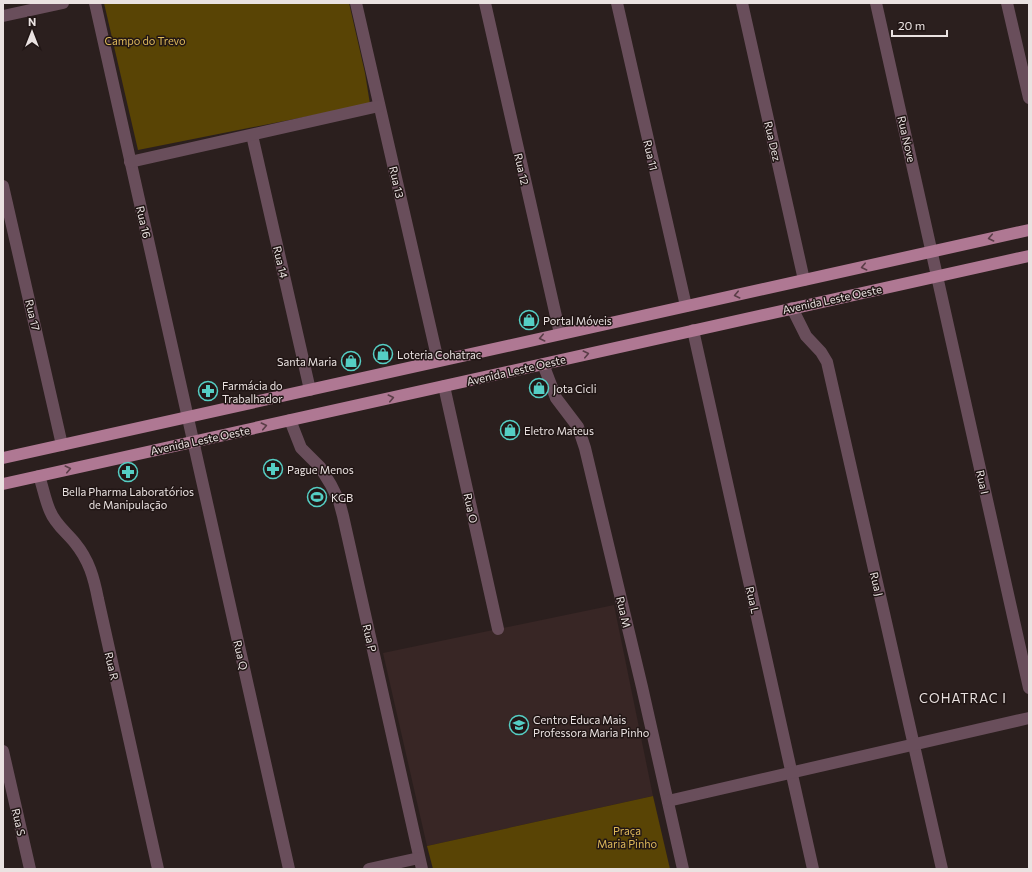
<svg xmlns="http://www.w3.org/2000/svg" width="1032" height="872" viewBox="0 0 1032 872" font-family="Commissioner,sans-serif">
  <rect width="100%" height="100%" fill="#2b1f1e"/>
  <!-- built -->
  <path fill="#382625" d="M614 605 653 796 427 846 383 653Z"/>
  <!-- green -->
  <g fill="#594405">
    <path d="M104 3H349L365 73 370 104 138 150Z"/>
    <path d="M653 796 670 869H433L427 846Z"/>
  </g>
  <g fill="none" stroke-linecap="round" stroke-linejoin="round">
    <!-- minor -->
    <g stroke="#694e5b" stroke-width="12">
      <path d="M95 3 289 869"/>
      <path d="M356 3 438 361"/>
      <path d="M485 3 560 334"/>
      <path d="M617 3 686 306"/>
      <path d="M742 3 804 280"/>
      <path d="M876 3 1029 688"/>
      <path d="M1007 3 1029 98"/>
      <path d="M3 16 63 3"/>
      <path d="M252 135 310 390"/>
      <path d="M130 162 379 106"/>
      <path d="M3 186 62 445"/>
      <path d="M792 308 806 336 821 352 827 362 942 869"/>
      <path d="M693 330 813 869"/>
      <path d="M543 364 556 398 578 427 585 448 642 687 683 869"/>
      <path d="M444 386 498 629"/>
      <path d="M290 420 301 448 320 467 331 485 339 501 343 516 422 869"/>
      <path d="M39 476C43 487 45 500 50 511 55 524 67 533 75 543 89 560 94 578 98 599L158 869"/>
      <path d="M3 751 30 869"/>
      <path d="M668 801 1029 718"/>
      <path d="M369 869 419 858"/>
    </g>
    <!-- major -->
    <g stroke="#af7893" stroke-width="12">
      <path d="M3 458 1029 230"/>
      <path d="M3 484 1029 256"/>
    </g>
  </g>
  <!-- one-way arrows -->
  <defs><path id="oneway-chevron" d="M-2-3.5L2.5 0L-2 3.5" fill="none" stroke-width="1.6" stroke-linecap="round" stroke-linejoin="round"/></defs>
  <g stroke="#5a3d47">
    <use href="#oneway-chevron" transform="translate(991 238) rotate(168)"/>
    <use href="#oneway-chevron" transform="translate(864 267) rotate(167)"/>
    <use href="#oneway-chevron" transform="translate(737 295) rotate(167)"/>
    <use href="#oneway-chevron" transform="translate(542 338) rotate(167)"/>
    <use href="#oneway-chevron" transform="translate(586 354) rotate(-13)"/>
    <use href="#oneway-chevron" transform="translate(391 398) rotate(-13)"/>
    <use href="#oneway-chevron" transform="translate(264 426) rotate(-12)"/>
    <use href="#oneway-chevron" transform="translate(68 469) rotate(-13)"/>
  </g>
  <!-- icons -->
  <defs>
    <symbol id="shop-ring" viewBox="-11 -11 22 22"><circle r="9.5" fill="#211615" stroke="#55cec4" stroke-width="1.5"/><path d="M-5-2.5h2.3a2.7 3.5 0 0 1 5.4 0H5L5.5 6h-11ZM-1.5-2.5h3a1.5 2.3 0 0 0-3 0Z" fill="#55cec4"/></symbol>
    <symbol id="pharmacy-ring" viewBox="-11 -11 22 22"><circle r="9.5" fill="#211615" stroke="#55cec4" stroke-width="1.5"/><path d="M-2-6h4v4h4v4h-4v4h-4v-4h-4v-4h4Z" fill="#55cec4"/></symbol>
    <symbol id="stadium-ring" viewBox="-11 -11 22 22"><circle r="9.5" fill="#211615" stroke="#55cec4" stroke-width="1.5"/><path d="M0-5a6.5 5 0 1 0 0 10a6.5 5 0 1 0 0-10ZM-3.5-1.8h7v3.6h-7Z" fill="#55cec4"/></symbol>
    <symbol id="school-ring" viewBox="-11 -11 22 22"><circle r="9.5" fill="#211615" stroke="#55cec4" stroke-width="1.5"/><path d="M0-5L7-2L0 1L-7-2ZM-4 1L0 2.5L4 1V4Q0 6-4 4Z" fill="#55cec4"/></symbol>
  </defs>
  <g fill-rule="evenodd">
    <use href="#shop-ring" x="518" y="309" width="22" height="22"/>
    <use href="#shop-ring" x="372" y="343" width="22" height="22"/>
    <use href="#shop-ring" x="340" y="350" width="22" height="22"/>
    <use href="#shop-ring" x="528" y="377" width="22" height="22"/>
    <use href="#pharmacy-ring" x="197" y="380" width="22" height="22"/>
    <use href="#shop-ring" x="499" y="419" width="22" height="22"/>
    <use href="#pharmacy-ring" x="262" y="458" width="22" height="22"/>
    <use href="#pharmacy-ring" x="117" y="461" width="22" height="22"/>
    <use href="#stadium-ring" x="306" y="486" width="22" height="22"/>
    <use href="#school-ring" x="508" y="714" width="22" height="22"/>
  </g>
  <g text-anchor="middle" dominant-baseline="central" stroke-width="3" stroke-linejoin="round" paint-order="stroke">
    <!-- park labels -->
    <g font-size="11" fill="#deb95a" stroke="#211615">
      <text x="145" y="40">Campo do Trevo</text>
      <text x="627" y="830">Praça<tspan x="627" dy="13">Maria Pinho</tspan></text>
    </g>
    <!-- street labels -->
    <g font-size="11" fill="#eae2e1" stroke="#211615">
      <text transform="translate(907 139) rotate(77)">Rua Nove</text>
      <text transform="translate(773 141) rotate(77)">Rua Dez</text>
      <text transform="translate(651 155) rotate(77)">Rua 11</text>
      <text transform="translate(522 169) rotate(77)">Rua 12</text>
      <text transform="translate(397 182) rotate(77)">Rua 13</text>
      <text transform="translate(144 222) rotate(77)">Rua 16</text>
      <text transform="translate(281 262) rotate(77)">Rua 14</text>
      <text transform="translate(832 299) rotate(-12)">Avenida Leste Oeste</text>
      <text transform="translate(33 315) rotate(77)">Rua 17</text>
      <text transform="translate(516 370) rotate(-13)">Avenida Leste Oeste</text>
      <text transform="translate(200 440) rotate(-12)">Avenida Leste Oeste</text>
      <text transform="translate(983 482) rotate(78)">Rua I</text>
      <text transform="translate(471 508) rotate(78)">Rua O</text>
      <text transform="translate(877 584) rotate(77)">Rua J</text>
      <text transform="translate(753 600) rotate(77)">Rua L</text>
      <text transform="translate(624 612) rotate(77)">Rua M</text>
      <text transform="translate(370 638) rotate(77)">Rua P</text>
      <text transform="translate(241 655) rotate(77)">Rua Q</text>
      <text transform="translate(112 666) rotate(77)">Rua R</text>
      <text transform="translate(19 822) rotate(77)">Rua S</text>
    </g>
    <!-- poi labels -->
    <g font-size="11" fill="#eae2e1" stroke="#211615" text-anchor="start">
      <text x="543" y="320">Portal Móveis</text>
      <text x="397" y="354">Loteria Cohatrac</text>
      <text x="337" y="361" text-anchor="end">Santa Maria</text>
      <text x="222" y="385">Farmácia do<tspan x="222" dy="13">Trabalhador</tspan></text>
      <text x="553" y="388">Jota Cicli</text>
      <text x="524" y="430">Eletro Mateus</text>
      <text x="287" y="469">Pague Menos</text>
      <text x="128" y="491" text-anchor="middle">Bella Pharma Laboratórios<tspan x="128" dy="13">de Manipulação</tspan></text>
      <text x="331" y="497">KGB</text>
      <text x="533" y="719">Centro Educa Mais<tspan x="533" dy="13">Professora Maria Pinho</tspan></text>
    </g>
    <!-- quarter labels -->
    <g font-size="13" letter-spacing="1" fill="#eae2e1" stroke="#211615">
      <text x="963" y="698">COHATRAC I</text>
    </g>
  </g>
  <!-- border -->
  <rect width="1032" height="872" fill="none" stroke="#eae2e1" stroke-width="8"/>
  <!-- north arrow -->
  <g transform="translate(32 32)" stroke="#211615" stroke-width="3" paint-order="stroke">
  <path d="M0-3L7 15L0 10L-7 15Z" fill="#eae2e1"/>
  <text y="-6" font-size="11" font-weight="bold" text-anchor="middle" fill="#eae2e1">N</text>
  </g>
  <!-- scale -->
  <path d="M892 30v6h55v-6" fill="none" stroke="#eae2e1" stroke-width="2"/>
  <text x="898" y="30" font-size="12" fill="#eae2e1" stroke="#211615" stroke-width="3" paint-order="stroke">20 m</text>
</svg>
